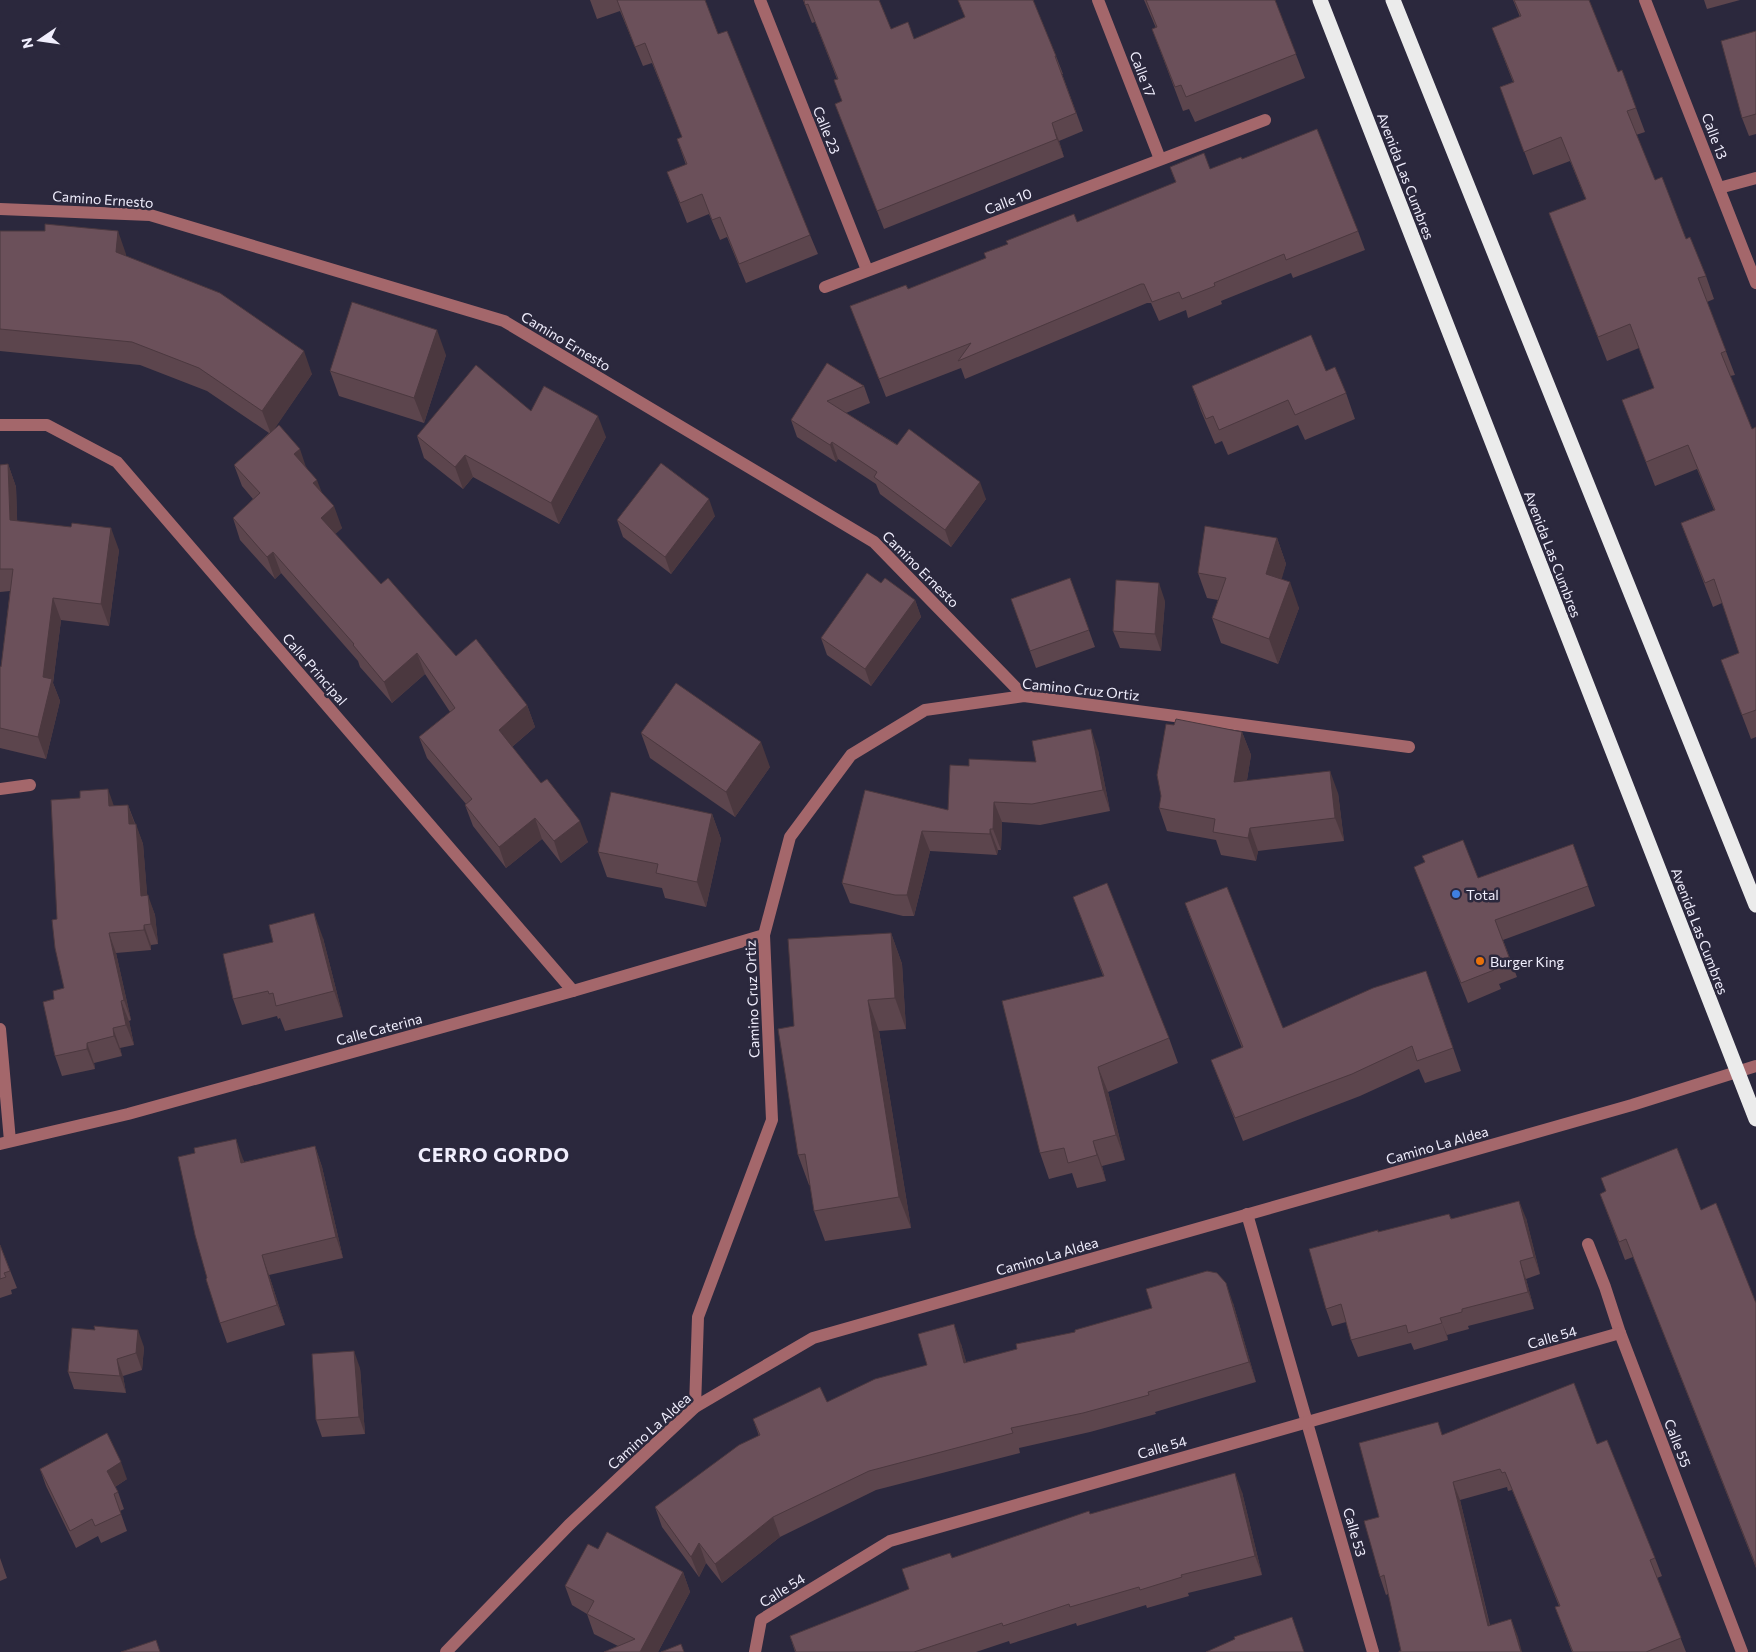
<svg xmlns="http://www.w3.org/2000/svg" width="1756" height="1652" viewBox="0 0 1756 1652" font-family="Commissioner,sans-serif">
  <rect width="100%" height="100%" fill="#2b283d"/>
  <g fill="none" stroke-linecap="round" stroke-linejoin="round">
    <!-- minor -->
    <g stroke="#a4676b" stroke-width="12">
      <path d="M760 0 867 270"/>
      <path d="M1098 0 1160 159"/>
      <path d="M1645 0 1756 283"/>
      <path d="M1719 188 1756 178"/>
      <path d="M0 209 150 215 504 321 874 542 1024 696"/>
      <path d="M825 287 1265 120"/>
      <path d="M0 425H47L117 462 573 991"/>
      <path d="M0 789 30 785"/>
      <path d="M0 1029 10 1141"/>
      <path d="M0 1144 128 1114 573 991 764 935"/>
      <path d="M1247 1214 1373 1652"/>
      <path d="M1588 1244 1605 1287 1620 1333 1742 1652"/>
      <path d="M695 1407 698 1317 772 1120 764 935 790 837 851 755 925 710 1024 696 1409 747"/>
      <path d="M446 1652 569 1525 695 1407 813 1338 1632 1105 1756 1066"/>
      <path d="M755 1652 761 1620 890 1541 1620 1333"/>
    </g>
    <!-- highway -->
    <g stroke="#ebebeb" stroke-width="15">
      <path d="M1320 0 1756 1119"/>
      <path d="M1393 0 1756 905"/>
    </g>
  </g>
  <!-- wall -->
  <g fill="#5c454d">
    <path d="M590 0H705L718 34 810 235 818 254 746 283 727 237 720 240 709 214 687 223 667 172 686 165 677 139 682 137 652 63 643 66 620 11 597 19Z"/>
    <path d="M803 0H879L891 29 914 39 965 17 958 0H1033L1056 56 1063 74H1062L1083 131 1059 141 1064 157 884 229 835 104 842 101 834 80 837 79 815 22 812 23Z"/>
    <path d="M1144 0H1275L1305 78 1195 122 1189 109 1183 111 1152 29 1156 28Z"/>
    <path d="M1513 0H1589L1618 72 1636 108 1645 132 1636 135 1655 180 1706 276 1714 299 1707 302 1735 375 1730 376 1752 429 1756 427V737L1751 739 1721 660 1739 653 1722 603 1713 607 1681 523 1714 510 1697 469 1655 486 1622 400 1654 388 1639 348 1607 361 1549 213 1586 200 1570 161 1533 175 1500 87 1513 82 1492 28 1520 17Z"/>
    <path d="M1704 0H1740L1707 9Z"/>
    <path d="M1756 31V134L1749 136 1742 118Z"/>
    <path d="M1242 159 1358 231 1365 250 1293 278 1291 273 1221 301 1222 304 1188 318 1186 310 1159 321 1151 303H1147L965 379 961 368 886 397 850 306 908 289 1176 183 1170 167 1210 169Z"/>
    <path d="M0 231 126 254V256L312 374 274 429 306 467 322 493 342 528 335 534 381 584 456 656 527 705 535 727 512 747 588 842 561 863 542 839 506 868 473 826 465 805 466 804 427 758 419 737 450 712 425 674 392 703 360 667 358 661 281 573 275 579 240 540 233 518 253 499 242 486 234 465 269 433 207 391 140 365 0 351Z"/>
    <path d="M446 355 424 423 339 396 330 371Z"/>
    <path d="M827 363 864 386 870 403 846 413 986 499 951 547 880 494 876 484 838 459 836 462 797 437 791 420Z"/>
    <path d="M1326 371 1346 393 1355 419 1305 440 1298 425 1228 455 1222 441 1215 444 1201 411 1192 386Z"/>
    <path d="M531 411 606 437 559 524 473 477 463 489 424 458 417 436Z"/>
    <path d="M8 464 16 487 17 521 119 550 109 626 61 620 53 683 60 701 46 759 0 748V666L1 667 10 591 0 592V465Z"/>
    <path d="M715 516 671 574 623 537 617 520Z"/>
    <path d="M1277 538 1286 564 1281 579 1299 608 1278 664 1221 643 1212 618 1218 600 1207 598 1198 573Z"/>
    <path d="M1070 578 1095 647 1036 668 1011 599Z"/>
    <path d="M881 583 915 600 921 617 871 686 827 655 821 638Z"/>
    <path d="M1165 601 1161 651 1120 648 1113 631Z"/>
    <path d="M1174 725 1242 732 1251 755 1247 780 1338 793 1344 841 1258 851 1256 861 1221 855 1216 840 1167 831 1159 808Z"/>
    <path d="M641 733 770 767 735 817 650 758Z"/>
    <path d="M1098 750 1110 811 1040 825 1002 822 1001 850H998L997 855 930 851 914 916H903L850 903 842 883 948 810 969 766 1036 762Z"/>
    <path d="M128 805 143 844 147 895 155 915 158 944 151 945V950L116 953 131 1020 129 1021 134 1045 120 1048 122 1056 94 1063 95 1069 62 1076 55 1056 54 999 64 988 57 919 114 806Z"/>
    <path d="M712 814 721 839 706 907 665 898 662 888 607 877 598 852Z"/>
    <path d="M1573 844 1595 906 1503 940 1517 977 1499 984 1501 989 1468 1003 1414 867 1478 878Z"/>
    <path d="M1073 897 1169 1038 1178 1063 1108 1092 1125 1160 1102 1166 1106 1181 1077 1188 1072 1173 1049 1179 1040 1153 1103 976Z"/>
    <path d="M1185 903 1283 1028 1434 993 1461 1071 1425 1083 1419 1069 1360 1096 1243 1141 1211 1060 1242 1048 1193 925Z"/>
    <path d="M891 933 902 964 906 1029 879 1031 911 1228 825 1241 814 1211 810 1185H809L798 1155 794 1026Z"/>
    <path d="M323 938 343 1017 285 1031 280 1018 278 1019 277 1016 242 1025 233 999Z"/>
    <path d="M315 1146 322 1167 343 1258 269 1275 285 1325 227 1343 220 1323 207 1278 243 1159 244 1162Z"/>
    <path d="M1600 1194 1701 1210 1756 1303V1568L1633 1257 1625 1260Z"/>
    <path d="M1451 1218H1526L1540 1274 1526 1279 1534 1309 1468 1326 1469 1329 1447 1335 1448 1340 1414 1350 1411 1343 1358 1357 1351 1340 1346 1322 1332 1326 1326 1309 1378 1232Z"/>
    <path d="M0 1245 17 1288 11 1290 12 1294 0 1298Z"/>
    <path d="M1233 1303 1256 1382 1155 1412 1156 1414 1090 1432 1019 1448 1020 1453 876 1490 780 1537 722 1583 706 1563 699 1577 662 1527 655 1507 759 1436 753 1419 827 1402 927 1365 961 1344 966 1362Z"/>
    <path d="M144 1347 142 1370 123 1376 126 1393 74 1389 68 1372Z"/>
    <path d="M360 1368 365 1434 322 1437 316 1420Z"/>
    <path d="M1443 1435 1597 1444 1655 1558 1662 1576 1657 1578 1686 1652H1572L1555 1607 1559 1606 1512 1490 1508 1491 1507 1487 1460 1500 1490 1625 1518 1637 1388 1594 1386 1595 1380 1577 1379 1517Z"/>
    <path d="M40 1469 127 1479 115 1487 118 1492 124 1509 120 1511 127 1531 101 1543 98 1536 76 1548 46 1486Z"/>
    <path d="M1242 1492 1262 1575 1188 1593 1189 1596 1147 1608 1146 1605 1077 1626 1076 1623 1010 1644 1009 1641 976 1652H795L790 1636 909 1589 952 1558 1090 1514Z"/>
    <path d="M598 1549 683 1572 690 1592 658 1652H604L618 1646 594 1634 587 1614 572 1605 565 1586Z"/>
    <path d="M0 1558 7 1578 0 1581Z"/>
  </g>
  <!-- shaded-wall -->
  <g fill="#4b383f">
    <path d="M1052 123 1059 141 1064 157 1057 139Z"/>
    <path d="M118 231 126 254 124 275 116 252Z"/>
    <path d="M437 330 446 355 424 423 414 398Z"/>
    <path d="M304 351 312 374 271 434 262 411Z"/>
    <path d="M598 416 606 437 559 524 551 503Z"/>
    <path d="M832 442 838 459 836 462 830 445Z"/>
    <path d="M300 449 307 470 294 454Z"/>
    <path d="M465 455 473 477 463 489 455 467Z"/>
    <path d="M8 464 16 487 18 542 10 520Z"/>
    <path d="M317 480 325 501 313 483Z"/>
    <path d="M980 482 986 499 951 547 945 530Z"/>
    <path d="M709 499 715 516 671 574 665 557Z"/>
    <path d="M334 506 342 528 329 540 321 518Z"/>
    <path d="M111 528 119 550 109 626 101 604Z"/>
    <path d="M1277 538 1286 564 1276 599 1266 574Z"/>
    <path d="M273 552 281 573 275 579 267 557Z"/>
    <path d="M1290 582 1299 608 1278 664 1269 639Z"/>
    <path d="M1159 583 1165 601 1161 651 1155 634Z"/>
    <path d="M53 598 61 620 53 683 60 701 46 759 38 737 43 677Z"/>
    <path d="M915 600 921 617 871 686 865 669Z"/>
    <path d="M417 653 425 674 392 703 384 682Z"/>
    <path d="M527 705 535 727 507 751 499 730Z"/>
    <path d="M1091 729 1098 750 1110 811 1103 790Z"/>
    <path d="M1242 732 1251 755 1243 805 1234 782Z"/>
    <path d="M761 742 770 767 735 817 726 792Z"/>
    <path d="M1330 771 1338 793 1344 841 1335 818Z"/>
    <path d="M108 789 115 809 109 806Z"/>
    <path d="M994 802 1002 822 1001 850 993 829Z"/>
    <path d="M128 805 135 825 129 824Z"/>
    <path d="M712 814 721 839 706 907 697 882Z"/>
    <path d="M535 818 542 839 506 868 499 847Z"/>
    <path d="M580 821 588 842 561 863 554 841Z"/>
    <path d="M136 824 143 844 149 916 141 896Z"/>
    <path d="M1250 828 1258 851 1256 861 1248 838Z"/>
    <path d="M990 829 998 850 997 855 990 834Z"/>
    <path d="M922 831 930 851 914 916 907 895Z"/>
    <path d="M148 895 155 915 158 944 151 924Z"/>
    <path d="M314 913 323 938 343 1017 334 991Z"/>
    <path d="M144 925 151 945V950L144 930Z"/>
    <path d="M109 933 116 953 131 1020 124 1000Z"/>
    <path d="M891 933 902 964 906 1029 895 998Z"/>
    <path d="M868 1000 879 1031 911 1228 899 1197Z"/>
    <path d="M121 1001 129 1021 134 1045 126 1025Z"/>
    <path d="M113 1028 120 1048 122 1056 114 1036Z"/>
    <path d="M87 1043 94 1063 95 1069 87 1049Z"/>
    <path d="M1098 1067 1108 1092 1125 1160 1116 1135Z"/>
    <path d="M236 1139 243 1159 248 1183 241 1163Z"/>
    <path d="M1093 1141 1102 1166 1106 1181 1097 1155Z"/>
    <path d="M315 1146 322 1167 343 1258 336 1237Z"/>
    <path d="M1519 1201 1526 1218 1540 1274 1534 1257Z"/>
    <path d="M262 1255 269 1275 285 1325 277 1305Z"/>
    <path d="M1520 1261 1526 1279 1534 1309 1528 1292Z"/>
    <path d="M1226 1283 1233 1303 1256 1382 1249 1362Z"/>
    <path d="M1440 1318 1447 1335 1448 1340 1442 1323Z"/>
    <path d="M954 1324 961 1344 972 1383 964 1363Z"/>
    <path d="M138 1330 144 1347 142 1370 136 1353Z"/>
    <path d="M354 1351 360 1368 365 1434 359 1417Z"/>
    <path d="M117 1359 123 1376 126 1393 120 1376Z"/>
    <path d="M121 1462 127 1479 113 1488 107 1471Z"/>
    <path d="M1235 1473 1242 1492 1262 1575 1255 1556Z"/>
    <path d="M1453 1482 1460 1500 1494 1644 1488 1626Z"/>
    <path d="M773 1517 780 1537 722 1583 715 1564Z"/>
    <path d="M699 1543 706 1563 699 1577 691 1557Z"/>
    <path d="M683 1572 690 1592 658 1652H640Z"/>
    <path d="M1511 1619 1518 1637 1522 1652H1521Z"/>
  </g>
  <!-- building -->
  <g fill="#6b505a" stroke="#4b383f">
    <path d="M617 0H705L718 34 727 31 810 235 739 264 720 217 712 220 702 194 680 203 667 172 687 164 677 139 682 137 645 43 635 47Z"/>
    <path d="M804 0H879L891 29 908 22 914 39 965 17 958 0H1033L1056 56H1055L1076 113 1052 123 1057 139 877 211 835 104 842 101 834 80 838 79 808 4 805 5Z"/>
    <path d="M1146 0H1275L1296 54 1186 97 1181 85 1175 87 1152 29 1157 27Z"/>
    <path d="M1514 0H1589L1618 72 1622 70 1636 108 1627 111 1655 180 1662 177 1686 239 1690 237 1706 276 1698 278 1726 351 1721 353 1752 429 1756 427V710L1742 715 1721 660 1739 653 1714 579 1705 583 1681 523 1715 510 1688 445 1646 462 1622 400 1654 388 1630 324 1598 337 1549 213 1586 199 1561 137 1524 152 1500 87 1514 82 1492 28 1521 16Z"/>
    <path d="M1756 31V114L1742 118 1721 41Z"/>
    <path d="M1317 129 1358 231 1286 260 1284 254 1214 283 1215 286 1182 299 1179 292 1152 302 1144 284H1141L958 361 971 343 879 379 850 306 906 285 908 289 986 258 984 253 1008 244 1006 241 1074 214 1077 222 1176 182 1170 167 1204 153 1210 169 1241 157 1242 159Z"/>
    <path d="M45 224 118 231 116 252 220 293 304 351 262 411 199 368 132 342 0 329V231H45Z"/>
    <path d="M352 302 437 330 414 398 330 371Z"/>
    <path d="M1311 335 1326 371 1335 367 1346 393 1295 415 1288 400 1219 430 1213 416 1206 419 1192 386Z"/>
    <path d="M827 363 864 386 827 401 897 445 909 429 980 482 945 530 874 477 877 472 832 442 830 445 791 420Z"/>
    <path d="M476 365 531 411 544 386 598 416 551 503 465 455 455 467 417 436Z"/>
    <path d="M279 425 300 449 294 454 317 480 313 483 334 506 321 518 381 584 388 578 456 656 476 639 527 705 499 730 541 783 547 779 580 821 554 841 535 818 499 847 465 805 472 799 419 737 455 708 417 653 384 682 353 645 354 644 273 552 267 557 233 518 260 493 234 465Z"/>
    <path d="M661 463 709 499 665 557 617 520Z"/>
    <path d="M8 464 10 520 71 527 72 523 111 528 101 604 53 598 43 677 52 679 38 737 0 728V666L1 667 13 569H0V465Z"/>
    <path d="M1205 526 1277 538 1266 574 1290 582 1269 639 1212 618 1226 578 1198 573Z"/>
    <path d="M867 573 881 583 885 578 915 600 865 669 821 638Z"/>
    <path d="M1070 578 1089 630 1030 651 1011 599Z"/>
    <path d="M1116 580 1159 583 1155 634 1113 631Z"/>
    <path d="M676 683 761 742 726 792 641 733Z"/>
    <path d="M1176 719 1242 732 1234 782 1330 771 1335 818 1250 828 1248 838 1213 832 1215 819 1159 808 1161 796 1157 775 1166 724 1174 725Z"/>
    <path d="M1091 729 1103 790 1032 804 994 802 993 829H990V834L922 831 907 895H895L842 883 865 790 948 810 950 765 969 766V759L1036 762 1032 741Z"/>
    <path d="M108 789 109 806 128 805 129 824H136L141 896 148 895 151 924 144 925V930L109 933 124 1000 121 1001 126 1025 113 1028 114 1036 87 1043V1049L55 1056 43 1002 54 999 53 991 64 988 55 948 52 920 57 919 51 800 80 798V791Z"/>
    <path d="M611 792 712 814 697 882 656 873 658 864 598 852Z"/>
    <path d="M1463 840 1478 878 1573 844 1588 886 1495 920 1509 957 1492 964 1494 970 1461 983 1414 867 1425 862 1422 856Z"/>
    <path d="M1107 883 1169 1038 1098 1067 1116 1135 1093 1141 1097 1155 1068 1163 1064 1148 1040 1153 1002 1001 1104 976 1073 897Z"/>
    <path d="M1227 887 1283 1028 1373 988 1426 971 1453 1048 1417 1061 1412 1046 1352 1074 1235 1118 1211 1060 1243 1047 1185 903Z"/>
    <path d="M314 913 334 991 276 1006 273 993 269 994 268 991 233 999 223 954 273 942 269 925Z"/>
    <path d="M891 933 895 998 868 1000 899 1197 814 1211 805 1154 798 1155 778 1029 794 1026 788 939Z"/>
    <path d="M236 1139 241 1163 315 1146 336 1237 262 1255 277 1305 220 1323 206 1279 207 1278 195 1235 178 1157 195 1153 194 1148Z"/>
    <path d="M1677 1148 1701 1210 1716 1203 1756 1303V1566L1626 1239 1619 1242 1600 1194 1606 1191 1601 1178Z"/>
    <path d="M1519 1201 1534 1257 1520 1261 1528 1292 1462 1309V1312L1440 1318 1442 1323 1408 1333 1406 1325 1351 1340 1341 1304 1326 1309 1309 1249 1378 1230V1232L1449 1214 1451 1219Z"/>
    <path d="M0 1245 10 1271 4 1273 6 1277 0 1279Z"/>
    <path d="M1207 1271 1217 1273 1226 1283 1249 1362 1148 1392 1149 1395 1083 1413 1011 1428 1013 1433 869 1471 773 1517 715 1564 699 1543 691 1557 655 1507 739 1445 760 1435 753 1419 820 1387 827 1402 875 1379 927 1365 918 1334 954 1324 964 1363 1017 1349 1016 1344 1075 1332V1330L1152 1308 1146 1289Z"/>
    <path d="M94 1326 138 1330 136 1353 117 1359 120 1376 68 1372 72 1328 95 1330Z"/>
    <path d="M354 1351 359 1417 316 1420 312 1354Z"/>
    <path d="M1574 1383 1597 1444 1607 1440 1655 1558 1650 1560 1681 1638 1646 1652H1573L1555 1607 1560 1606 1505 1472 1502 1473 1500 1469 1453 1482 1488 1626 1511 1619 1521 1652H1399V1651H1401L1384 1575 1380 1577 1364 1521 1379 1517 1359 1443 1438 1422 1442 1435Z"/>
    <path d="M107 1433 121 1462 107 1471 118 1492 114 1494 121 1514 95 1526 92 1519 70 1531 40 1469Z"/>
    <path d="M1235 1473 1255 1556 1181 1575 1182 1577 1140 1590 1139 1587 1070 1607 1069 1604 1003 1626 1002 1623 914 1652H796L790 1636 909 1589 902 1569 950 1553 952 1558 1089 1511 1090 1514Z"/>
    <path d="M607 1532 683 1572 640 1652H604L635 1639 587 1614 594 1601 565 1586 588 1544 598 1549Z"/>
    <path d="M1292 1617 1304 1652H1206L1235 1639 1234 1637Z"/>
    <path d="M156 1640 160 1652H121Z"/>
    <path d="M681 1644 684 1652H661Z"/>
  </g>
  <!-- markers -->
  <circle fill="#3f7fe0" stroke="#2b283d" stroke-width="2" cx="1456" cy="894" r="5"/>
  <circle fill="#e8710a" stroke="#2b283d" stroke-width="2" cx="1480" cy="961" r="5"/>
  <g text-anchor="middle" dominant-baseline="central" stroke-width="5" stroke-linejoin="round" paint-order="stroke">
    <!-- street labels -->
    <g font-size="14" fill="#f0eefd" stroke="#2b283d">
      <text transform="translate(1143 74) rotate(69)">Calle 17</text>
      <text transform="translate(827 130) rotate(68)">Calle 23</text>
      <text transform="translate(1715 136) rotate(69)">Calle 13</text>
      <text transform="translate(1406 176) rotate(69)">Avenida Las Cumbres</text>
      <text transform="translate(103 199) rotate(4)">Camino Ernesto</text>
      <text transform="translate(1008 201) rotate(-21)">Calle 10</text>
      <text transform="translate(566 341) rotate(31)">Camino Ernesto</text>
      <text transform="translate(1553 554) rotate(69)">Avenida Las Cumbres</text>
      <text transform="translate(921 569) rotate(45)">Camino Ernesto</text>
      <text transform="translate(315 669) rotate(49)">Calle Principal</text>
      <text transform="translate(1081 689) rotate(6)">Camino Cruz Ortiz</text>
      <text transform="translate(1700 931) rotate(69)">Avenida Las Cumbres</text>
      <text transform="translate(752 999) rotate(-92)">Camino Cruz Ortiz</text>
      <text transform="translate(379 1029) rotate(-15)">Calle Caterina</text>
      <text transform="translate(1437 1145) rotate(-16)">Camino La Aldea</text>
      <text transform="translate(1047 1256) rotate(-16)">Camino La Aldea</text>
      <text transform="translate(1552 1337) rotate(-16)">Calle 54</text>
      <text transform="translate(649 1431) rotate(-42)">Camino La Aldea</text>
      <text transform="translate(1678 1443) rotate(69)">Calle 55</text>
      <text transform="translate(1162 1447) rotate(-16)">Calle 54</text>
      <text transform="translate(1355 1532) rotate(74)">Calle 53</text>
      <text transform="translate(782 1590) rotate(-32)">Calle 54</text>
    </g>
    <!-- poi labels -->
    <g font-size="14" fill="#f0eefd" stroke="#2b283d" text-anchor="start">
      <text x="1466" y="894">Total</text>
      <text x="1490" y="961">Burger King</text>
    </g>
    <!-- district labels -->
    <g font-size="19" font-weight="bold" letter-spacing="1" fill="#f0eefd" stroke="#2b283d">
      <text x="494" y="1154">CERRO GORDO</text>
    </g>
  </g>
  <!-- north arrow -->
  <g transform="translate(40 40) rotate(257)" stroke="#2b283d" stroke-width="4" paint-order="stroke">
  <path d="M0-4L9 19L0 12L-9 19Z" fill="#f0eefd"/>
  <text y="-8" font-size="14" font-weight="bold" text-anchor="middle" fill="#f0eefd">N</text>
  </g>
</svg>
